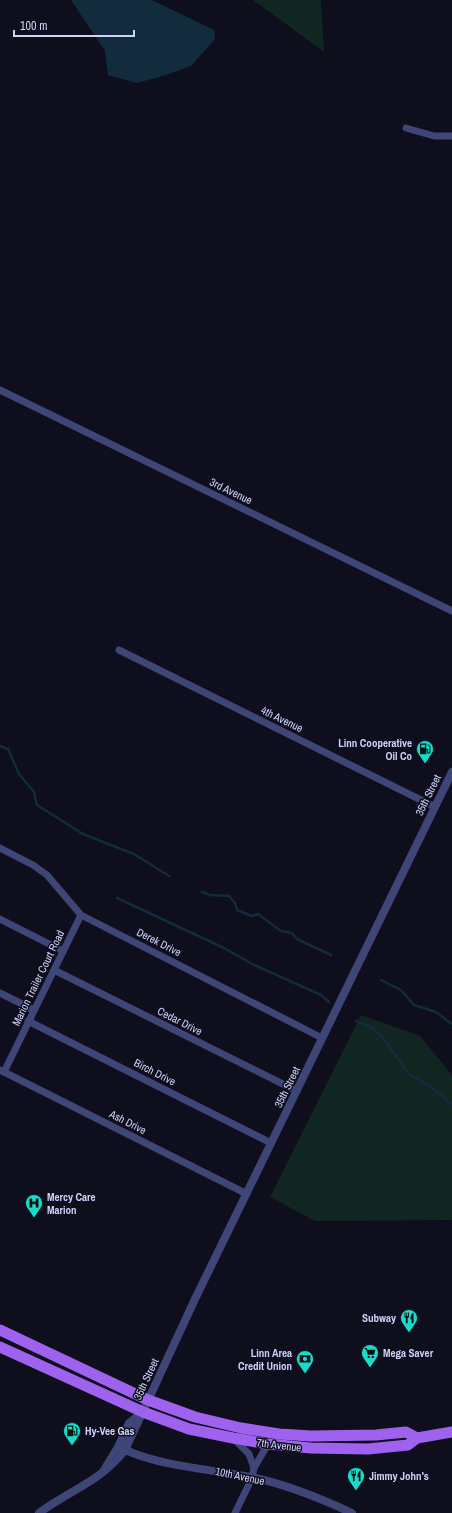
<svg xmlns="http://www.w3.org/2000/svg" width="452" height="1513" viewBox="0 0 452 1513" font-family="'Archivo Narrow',sans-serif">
  <rect width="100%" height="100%" fill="#0e0e1d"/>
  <!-- green -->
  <g fill="#122621">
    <path d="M253 0H321L324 52Z"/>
    <path d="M361 1015 420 1036 452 1075V1220L315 1221 270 1197Z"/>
  </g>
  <!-- water -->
  <path fill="#122b3d" d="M71 0H152L214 30 215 39 191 66 166 75 137 83 108 75 105 51Z"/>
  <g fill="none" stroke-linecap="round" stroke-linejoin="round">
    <!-- stream -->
    <g stroke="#122b3d" stroke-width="2.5">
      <path d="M0 746 8 749 19 774 34 792 37 805 83 834 134 854 169 876"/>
      <path d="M202 892 210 895 229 896 235 903 237 910 252 916 258 914 281 931 292 933 297 939 331 955"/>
      <path d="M117 898 224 948 254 965 321 995 329 1002"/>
      <path d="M381 980 401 990 414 1005 436 1012 452 1024"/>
      <path d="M356 1021 372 1027 383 1038 409 1074 428 1085 452 1104"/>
    </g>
    <!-- minor -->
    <g stroke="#3e4677" stroke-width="7">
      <path d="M406 128 434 136H452"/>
      <path d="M0 390 452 611"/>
      <path d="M119 650 435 807"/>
      <path d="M0 848 33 865 47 875 81 915 322 1038"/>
      <path d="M0 919 63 951"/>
      <path d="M54 970 297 1091"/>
      <path d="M0 993 34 1010"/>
      <path d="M28 1021 271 1143"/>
      <path d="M0 1070 247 1194"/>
      <path d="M4 1072 81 915"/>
      <path d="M233 1438 249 1454 254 1468"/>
      <path d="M235 1513 252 1478 254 1468 268 1444"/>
    </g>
    <!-- tertiary -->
    <g stroke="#3e4677" stroke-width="8">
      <path d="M125 1450C165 1467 209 1469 251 1477 285 1484 320 1498 352 1513"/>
      <path d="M104 1470 118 1447 129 1423 142 1413"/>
      <path d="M39 1513C70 1490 100 1482 125 1450L195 1299 452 772"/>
    </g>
    <!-- primary -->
    <g stroke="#9f62ee" stroke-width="11">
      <path d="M0 1330 148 1400 195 1417 241 1428 279 1434 311 1436 376 1435 406 1432 417 1438"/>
      <path d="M0 1347 143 1412 189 1429 233 1438 268 1444 311 1448 368 1449 408 1445 417 1438 452 1432"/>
    </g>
  </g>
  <!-- icons -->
  <defs>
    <symbol id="fuel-pin" viewBox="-11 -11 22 30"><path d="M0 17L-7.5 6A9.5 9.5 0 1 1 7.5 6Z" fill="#18dccb" stroke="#0e0e1d"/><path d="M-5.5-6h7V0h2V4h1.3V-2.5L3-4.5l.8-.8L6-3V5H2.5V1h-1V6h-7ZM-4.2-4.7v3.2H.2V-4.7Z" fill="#111"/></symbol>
    <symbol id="hospital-pin" viewBox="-11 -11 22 30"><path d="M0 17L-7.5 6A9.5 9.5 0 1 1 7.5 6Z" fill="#18dccb" stroke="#0e0e1d"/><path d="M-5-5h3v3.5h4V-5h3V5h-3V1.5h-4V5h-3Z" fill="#111"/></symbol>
    <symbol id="restaurant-pin" viewBox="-11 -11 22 30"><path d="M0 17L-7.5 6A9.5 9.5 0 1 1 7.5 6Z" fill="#18dccb" stroke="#0e0e1d"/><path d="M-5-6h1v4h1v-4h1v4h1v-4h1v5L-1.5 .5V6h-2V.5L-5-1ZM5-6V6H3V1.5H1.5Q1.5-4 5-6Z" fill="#111"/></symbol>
    <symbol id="supermarket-pin" viewBox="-11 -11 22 30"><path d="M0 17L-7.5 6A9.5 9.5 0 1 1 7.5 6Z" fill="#18dccb" stroke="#0e0e1d"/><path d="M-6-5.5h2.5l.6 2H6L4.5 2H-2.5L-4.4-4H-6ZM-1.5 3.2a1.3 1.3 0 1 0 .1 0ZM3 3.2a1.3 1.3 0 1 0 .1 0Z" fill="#111"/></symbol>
    <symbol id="bank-pin" viewBox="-11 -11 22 30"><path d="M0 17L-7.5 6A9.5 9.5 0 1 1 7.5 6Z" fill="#18dccb" stroke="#0e0e1d"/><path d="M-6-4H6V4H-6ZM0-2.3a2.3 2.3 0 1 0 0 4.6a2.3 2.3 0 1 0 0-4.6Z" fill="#111"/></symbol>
  </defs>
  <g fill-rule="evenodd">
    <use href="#fuel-pin" x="415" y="739" width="20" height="27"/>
    <use href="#hospital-pin" x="24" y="1193" width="20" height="27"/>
    <use href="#restaurant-pin" x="399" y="1308" width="20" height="27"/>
    <use href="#supermarket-pin" x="360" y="1343" width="20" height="27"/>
    <use href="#bank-pin" x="295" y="1349" width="20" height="27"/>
    <use href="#fuel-pin" x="62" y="1421" width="20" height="27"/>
    <use href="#restaurant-pin" x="346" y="1466" width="20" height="27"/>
  </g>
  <g text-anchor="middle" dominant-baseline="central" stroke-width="3" stroke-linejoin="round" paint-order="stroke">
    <!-- street labels -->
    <g font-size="11" fill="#cfd2fa" stroke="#0e0e1d">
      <text transform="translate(231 491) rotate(26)">3rd Avenue</text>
      <text transform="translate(282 719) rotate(26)">4th Avenue</text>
      <text transform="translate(428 795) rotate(-64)">35th Street</text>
      <text transform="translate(159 942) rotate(27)">Derek Drive</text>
      <text transform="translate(38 978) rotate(-64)">Marion Trailer Court Road</text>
      <text transform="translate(180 1021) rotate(27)">Cedar Drive</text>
      <text transform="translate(155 1072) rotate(27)">Birch Drive</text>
      <text transform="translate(287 1087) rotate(-64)">35th Street</text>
      <text transform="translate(128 1122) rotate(27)">Ash Drive</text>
      <text transform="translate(146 1379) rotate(-65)">35th Street</text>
      <text transform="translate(279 1445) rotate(7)">7th Avenue</text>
      <text transform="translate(240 1476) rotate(12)">10th Avenue</text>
    </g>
    <!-- poi labels -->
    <g font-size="11" font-weight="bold" fill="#cfd2fa" stroke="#0e0e1d" text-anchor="start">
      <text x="412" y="743" text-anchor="end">Linn Cooperative<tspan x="412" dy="13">Oil Co</tspan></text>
      <text x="47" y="1197">Mercy Care<tspan x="47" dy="13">Marion</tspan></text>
      <text x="396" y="1318" text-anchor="end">Subway</text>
      <text x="292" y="1353" text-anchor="end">Linn Area<tspan x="292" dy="13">Credit Union</tspan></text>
      <text x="383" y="1353">Mega Saver</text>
      <text x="85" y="1431">Hy-Vee Gas</text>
      <text x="369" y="1476">Jimmy John's</text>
    </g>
  </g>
  <!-- scale -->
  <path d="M14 30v6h120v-6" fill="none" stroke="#cfd2fa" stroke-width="2"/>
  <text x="20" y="30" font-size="12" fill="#cfd2fa" stroke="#0e0e1d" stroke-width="3" paint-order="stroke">100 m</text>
</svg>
